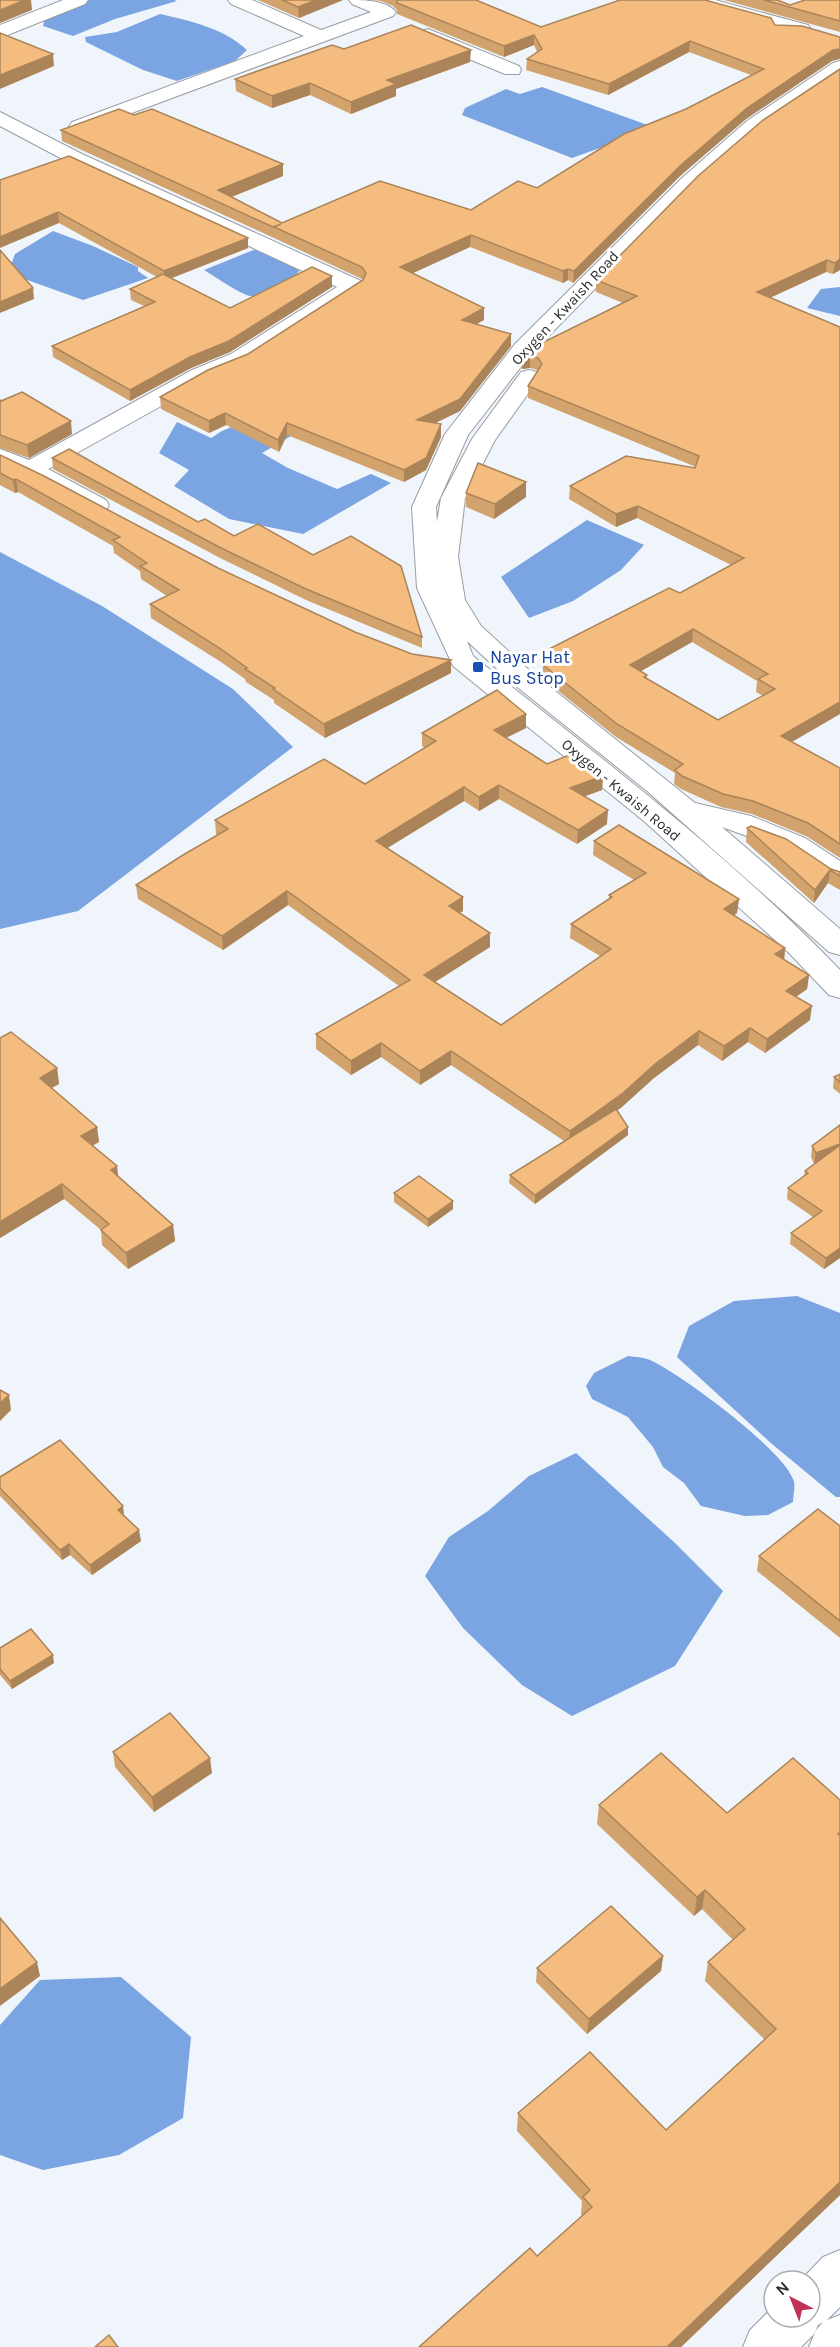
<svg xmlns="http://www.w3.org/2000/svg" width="840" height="2347" viewBox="0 0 840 2347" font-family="Karla,sans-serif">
  <rect width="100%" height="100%" fill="#eff5fb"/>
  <!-- water -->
  <g fill="#7ba4e2">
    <path d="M89 0H174L177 1 115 19 73 36 43 26 45 17Z"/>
    <path d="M160 14C191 21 223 28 247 50L235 61 177 81 143 70 86 42 85 37 117 32Z"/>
    <path d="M542 87 656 128 572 158 462 115 465 108 506 89 520 94Z"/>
    <path d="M53 231 93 246 138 267V271L148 278 83 300 8 273 15 254Z"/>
    <path d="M261 247 302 267C292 282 270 300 250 296 240 294 214 276 204 270Z"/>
    <path d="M840 287V316L807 308 821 289Z"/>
    <path d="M286 403 322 418 262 453 288 468 337 489 371 474 391 483 303 534 229 519 174 486 189 470 159 453 177 422 211 438 222 431Z"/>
    <path d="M587 520 644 545 621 570 573 601 529 618 501 577Z"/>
    <path d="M0 552 102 606 233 689 293 747 78 911 0 929Z"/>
    <path d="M797 1296 840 1313V1497H836L772 1444 677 1357 689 1326 734 1301Z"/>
    <path d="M628 1356C635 1357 643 1357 650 1360 681 1374 782 1449 793 1479 796 1485 793 1495 793 1502L768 1515 745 1516 701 1506 684 1483 663 1467 653 1447 628 1417 592 1399 586 1386 594 1373Z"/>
    <path d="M576 1453 675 1543 723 1591 675 1666 572 1716 522 1685 463 1628 425 1576 449 1537 488 1511 529 1476Z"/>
    <path d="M121 1977 191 2037 183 2118 119 2155 43 2170 0 2155V2025L40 1980Z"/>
  </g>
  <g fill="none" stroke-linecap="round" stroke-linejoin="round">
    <defs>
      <g id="street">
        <path d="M63 0H88L85 4 0 38V25Z"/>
        <path d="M228 0H252L321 30 371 12 352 4 349 0C364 0 386 0 396 12L393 16 86 130H72L69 126 72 122 304 36 231 4Z"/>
        <path d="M685 0H715L808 25 811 29 808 33 802 35 688 4Z"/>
        <path d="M428 29 519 66 521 70 519 74H505L421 39 419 35 421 31Z"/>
        <path d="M0 112 82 154 361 281 364 286 361 291 247 364 208 380 48 469 106 500 109 505 106 510 97 512 88 510 0 465V449L29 460 192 370 231 354 337 287 68 162 0 126Z"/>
      </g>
      <g id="secondary">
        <path d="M840 61V76L761 129 696 186 531 354 468 435 436 507 437 522 441 498 472 439 521 372 529 370 537 372 540 377 495 440 465 498 458 557 465 600 481 626 529 670 695 803 751 816 805 838 840 861V883L830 880 785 850 722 827 840 929V955L829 952 647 791 511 682 467 641 473 656C598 756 729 854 840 970V998L829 995 788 952 645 822 453 666 417 588 412 507 445 434 515 344 682 178 747 121 833 63Z"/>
        <path d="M840 2250V2307L827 2320 840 2315V2347H809L816 2330 823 2322 818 2325 814 2334 801 2347H743L750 2330 774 2306V2317H810V2281H800L823 2257Z"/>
      </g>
    </defs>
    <!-- street casing -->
    <use href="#street" stroke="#999ea4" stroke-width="2"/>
    <!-- secondary casing -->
    <use href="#secondary" stroke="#999ea4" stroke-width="2"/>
    <!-- street -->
    <use href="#street" fill="#fff" fill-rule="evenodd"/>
    <!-- secondary -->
    <use href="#secondary" fill="#fff" fill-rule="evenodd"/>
  </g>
  <!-- wall -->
  <g fill="#d2a36d" fill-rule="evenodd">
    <path d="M258 0H343L299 18Z"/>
    <path d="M373 0H476L541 27 775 25 832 61 746 119 680 176 573 283 568 280 563 283 470 247 413 273 484 320 476 324 511 334V346L460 411 435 423 441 424V437L426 470 404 482 287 435 279 452 226 425 209 433 161 409 160 397 248 354 363 280 362 279 274 238 62 141 61 130 134 115 283 176 231 197 282 223 471 210 537 188 751 75 689 52 608 95 526 70 527 59 537 52 534 45 504 57 397 14V10L393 6 381 1Z"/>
    <path d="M724 0H777L790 5 840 0V32Z"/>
    <path d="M344 49 470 62 396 89V96L351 114 310 95 272 108 236 91 235 79Z"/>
    <path d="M840 69V270L833 274 826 272 770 298 840 327V714L792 742 840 768V858L806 836 752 814 721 807 681 789 674 784 675 773 616 737 542 678 543 665 547 663V650L680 593 731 565 637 518 616 527 569 499 570 486 696 467 528 398V386L538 370 530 368 522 369V357L542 343 623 303 596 292V280ZM692 642 757 681 756 692 763 696 718 720 647 678V675L641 671Z"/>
    <path d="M0 180 248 248 172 278 230 308 332 287 230 352 191 368 130 401 53 357 52 346 144 306 131 300 130 289 157 277 59 223Z"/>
    <path d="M0 400 72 434 29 458 0 448Z"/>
    <path d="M0 455 218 568 355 632 451 673 325 738 274 703V700L246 682 245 679 221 662 151 618 150 604 167 596 141 579 140 571 114 553 113 546 18 492 15 493 0 485Z"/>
    <path d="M52 458 198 522 234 536 422 637V648L306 600 220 558 53 469Z"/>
    <path d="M526 482V497L494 519 466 507V493Z"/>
    <path d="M526 714V728L506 738 547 764 603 776 602 790 585 796 607 824 577 844 499 799 479 811 464 801 387 848 463 911 460 913 490 933V947L435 982 501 1025 600 956 570 938 571 924 609 899V895L634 880 593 855 594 841 739 899 737 913 734 915 785 948 784 960 809 975 807 989 796 997 810 1020 765 1053 748 1042 722 1061 698 1045 654 1078 617 1110 628 1127V1135L535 1204 509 1183 510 1175 564 1141 451 1065 420 1085 381 1057 351 1075 316 1049V1034L399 986 288 905 223 950 138 899 136 885 217 835 216 834 215 820 365 784 425 748 422 746V733Z"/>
    <path d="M747 828 831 869 840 872V890L828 883 814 903 746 842Z"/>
    <path d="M0 1038 57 1068 59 1084 52 1088 97 1127 99 1142 93 1145 119 1177 173 1225 175 1241 128 1269 102 1245 101 1230 64 1199 0 1238Z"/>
    <path d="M840 1074V1094L833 1088 834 1077Z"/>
    <path d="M840 1125V1258L824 1269 790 1244 791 1233 813 1217 787 1199 788 1188 804 1176 805 1171 814 1164 811 1157 812 1146Z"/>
    <path d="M394 1193 453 1209 428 1227 394 1202Z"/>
    <path d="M0 1477 123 1506 124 1516 141 1541 92 1575 70 1555 62 1560 0 1496Z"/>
    <path d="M840 1526V1638L757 1571 759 1556Z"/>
    <path d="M0 1648 54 1663 12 1689 0 1675Z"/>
    <path d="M113 1752 212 1773 154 1812 115 1767Z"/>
    <path d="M840 1800V2195L681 2347H419L537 2256 582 2216 581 2214 582 2201 517 2131 518 2113 666 2130 765 2040 705 1981 708 1962 733 1940 702 1909 694 1916 597 1824 599 1805 727 1813Z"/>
    <path d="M663 1956 661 1971 587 2034 536 1982 537 1968Z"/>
  </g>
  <!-- shaded-wall -->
  <g fill="#ab8459">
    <path d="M25 0H31L32 10 0 23V10Z"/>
    <path d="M316 0H343L299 18 298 7Z"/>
    <path d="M534 35V45L504 57V46Z"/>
    <path d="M690 41 689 52 608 95 609 84Z"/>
    <path d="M840 49V59L832 61 746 119 680 176 573 283 574 271 681 165 747 108 833 50Z"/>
    <path d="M471 50 470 62 396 89V96L351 114V102L387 80Z"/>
    <path d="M53 54 54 66 0 89V75Z"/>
    <path d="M310 83V95L272 108V96Z"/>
    <path d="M283 164V176L219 202 218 190Z"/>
    <path d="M58 212 59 223 0 248V237Z"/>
    <path d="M471 235 470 247 400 279V267Z"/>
    <path d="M248 238V248L164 281V271Z"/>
    <path d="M840 259V270L833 274 835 263Z"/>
    <path d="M827 260 826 272 756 304 757 292Z"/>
    <path d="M568 269V280L563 283V271Z"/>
    <path d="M332 276V287L230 352 191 368 130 401V390Z"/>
    <path d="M33 288 34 299 0 313V302Z"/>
    <path d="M484 308V320L462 332V320Z"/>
    <path d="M511 334V346L460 411 417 432V420Z"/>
    <path d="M530 356V368L522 369V357Z"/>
    <path d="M225 413 226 425 209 433V421Z"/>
    <path d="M71 421 72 434 29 458 27 445Z"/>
    <path d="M287 423V435L279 452 278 440Z"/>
    <path d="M441 424V437L426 470 404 482V470Z"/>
    <path d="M16 479 18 492 15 493 13 480Z"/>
    <path d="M526 482V497L494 519 495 504Z"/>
    <path d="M638 506 637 518 616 527V514Z"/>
    <path d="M693 629 692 642 629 678 630 665Z"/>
    <path d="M451 660V673L325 738 324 724Z"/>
    <path d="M840 702V714L779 749 781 736Z"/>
    <path d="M526 714V728L493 744 494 730Z"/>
    <path d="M603 776 602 790 569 802 570 788Z"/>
    <path d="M499 785V799L479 811V797Z"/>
    <path d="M464 787V801L376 855V841Z"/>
    <path d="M608 810 607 824 577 844 578 830Z"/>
    <path d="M830 870 828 883 814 903 815 890Z"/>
    <path d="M287 891 288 905 223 950 222 936Z"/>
    <path d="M463 897V911L449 920V906Z"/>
    <path d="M739 899 737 913 722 923 724 909Z"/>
    <path d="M490 933V947L424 989V975Z"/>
    <path d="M785 948 784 962 775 954Z"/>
    <path d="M809 975 807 989 784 1005 786 991Z"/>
    <path d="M812 1006 810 1020 765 1053 767 1039Z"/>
    <path d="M750 1028 748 1042 722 1061 724 1046Z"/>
    <path d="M699 1031 698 1045 654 1078 622 1107 569 1145 570 1131 655 1064Z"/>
    <path d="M381 1043V1057L351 1075V1061Z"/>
    <path d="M451 1051V1065L420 1085V1071Z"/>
    <path d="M57 1068 59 1084 42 1093 40 1078Z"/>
    <path d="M97 1127 99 1142 83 1151 81 1136Z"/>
    <path d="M628 1127V1135L535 1204V1195Z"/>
    <path d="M840 1144V1155L814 1164 816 1153Z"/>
    <path d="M117 1166 119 1181 111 1170Z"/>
    <path d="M62 1184 64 1199 0 1238V1222Z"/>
    <path d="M453 1201V1209L428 1227V1219Z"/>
    <path d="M173 1225 175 1241 128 1269 126 1253Z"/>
    <path d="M840 1248V1258L824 1269 826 1258Z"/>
    <path d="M9 1395 11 1410 0 1421V1403Z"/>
    <path d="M123 1506 124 1517 118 1510Z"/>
    <path d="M139 1530 141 1541 92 1575 90 1565Z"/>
    <path d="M69 1544 70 1555 62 1560 60 1550Z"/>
    <path d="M53 1655 54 1663 12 1689 10 1681Z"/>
    <path d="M210 1758 212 1773 154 1812 152 1797Z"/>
    <path d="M705 1890 702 1909 694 1916 697 1897Z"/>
    <path d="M663 1956 661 1971 587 2034 589 2019Z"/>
    <path d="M37 1962 40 1976 0 2006V1989Z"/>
    <path d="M840 2182V2195L681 2347H667Z"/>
  </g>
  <!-- building -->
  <g fill="#f4bd7f" stroke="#ab8459" stroke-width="1.5" fill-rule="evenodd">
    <path d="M0 0H25L0 10Z"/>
    <path d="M282 0H316L298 7Z"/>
    <path d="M397 0H476L541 27 620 0H705L771 18 775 25 802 26 840 37V49L833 50 747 108 681 165 574 271 568 269 563 271 471 235 400 267 484 308 462 320 511 334 460 399 417 420 441 424 426 458 404 470 287 423 278 440 225 413 209 421 160 397 208 370 248 354 363 280 366 273 362 267 274 227 281 224 273 227 61 130 119 109 134 115 152 109 283 164 218 190 282 223 380 181 471 210 518 181 537 188 624 134 686 109 764 69 690 41 609 84 527 59 542 49 534 35 504 46 397 3Z"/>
    <path d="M764 0H777L790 5 805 0H840V21Z"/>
    <path d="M411 25 471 50 387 80 396 84 351 102 310 83 272 96 235 79 332 45 344 49Z"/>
    <path d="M0 33 53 54 0 75Z"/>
    <path d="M840 69V259L835 263 827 260 757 292 840 327V702L781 736 840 768V844L808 823 753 801 723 794 682 776 675 770 683 764 617 724 543 665 553 660 547 650 669 588 680 593 744 558 638 506 616 514 570 486 626 456 695 468 699 456 528 386 542 364 538 358 530 356 522 357 536 341 542 343 637 296 596 280 698 176 763 120ZM693 629 768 674 758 679 775 689 718 720 644 677 647 675 630 665Z"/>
    <path d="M69 156 248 238 164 271 58 212 0 237V180Z"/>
    <path d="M0 250 33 288 0 302Z"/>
    <path d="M312 267 332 276 229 341 190 357 130 390 52 346 155 302 130 289 163 274 230 308Z"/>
    <path d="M22 392 71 421 27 445 0 435V400L1 401Z"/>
    <path d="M69 449 198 522 205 519 234 536 258 524 313 555 351 536 401 566 422 637 306 589 219 547 52 458Z"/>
    <path d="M0 455 44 476 218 568 355 632 412 654 451 660 324 724 273 689 275 688 245 669 247 668 221 649 150 604 179 590 140 566 147 563 113 540 120 537 16 479 13 480 0 473Z"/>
    <path d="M478 463 526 482 495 504 466 493Z"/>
    <path d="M497 690 526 714 494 730 547 764 574 753 603 776 570 788 608 810 578 830 499 785 479 797 464 787 376 841 463 897 449 906 490 933 424 975 501 1025 611 949 571 924 612 897 609 895 646 873 594 841 619 825 739 899 724 909 785 948 775 954 809 975 786 991 812 1006 767 1039 750 1028 724 1046 699 1031 655 1064 623 1093 570 1131 451 1051 420 1071 381 1043 351 1061 316 1034 410 980 287 891 222 936 136 885 183 855 228 829 215 820 324 759 365 784 436 741 422 733Z"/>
    <path d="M751 826 786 839 831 869 840 872V876L830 870 815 890 747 828Z"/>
    <path d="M11 1032 57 1068 40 1078 97 1127 81 1136 117 1166 111 1170 173 1225 126 1253 101 1230 109 1224 62 1184 0 1222V1038Z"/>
    <path d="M840 1074V1082L834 1077Z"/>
    <path d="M616 1109 628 1127 535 1195 510 1175Z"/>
    <path d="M840 1125V1144L816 1153 812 1146Z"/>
    <path d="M840 1145V1248L826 1258 791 1233 822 1211 788 1188 808 1173 805 1171Z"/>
    <path d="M419 1176 453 1201 428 1219 394 1193Z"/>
    <path d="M0 1390 9 1395 0 1403Z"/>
    <path d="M60 1440 123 1506 118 1510 139 1530 90 1565 69 1544 60 1550 0 1488V1477Z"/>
    <path d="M818 1509 840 1526V1621L759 1556Z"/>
    <path d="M31 1629 53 1655 10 1681 0 1669V1648Z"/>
    <path d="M170 1713 210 1758 152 1797 113 1752Z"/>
    <path d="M661 1753 727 1813 793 1758 840 1800V1832L838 1834 840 1835V2182L667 2347H419L530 2248 537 2256 592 2207 583 2197 590 2190 518 2113 590 2052 666 2130 776 2029 708 1962 745 1929 705 1890 697 1897 599 1805Z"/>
    <path d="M611 1906 663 1956 589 2019 537 1968Z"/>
    <path d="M0 1918 37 1962 0 1989Z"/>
    <path d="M109 2335 118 2347H95Z"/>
  </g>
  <!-- markers -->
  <rect fill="#1a4fb4" stroke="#fff" stroke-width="2" x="472" y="661" width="12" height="12" rx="3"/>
  <g text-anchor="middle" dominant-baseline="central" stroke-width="6" stroke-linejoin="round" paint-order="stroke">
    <!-- far-street labels -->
    <g font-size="15" fill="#2d2f31" stroke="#fff">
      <text transform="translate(565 308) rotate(-47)">Oxygen - Kwaish Road</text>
      <text transform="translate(621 790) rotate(40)">Oxygen - Kwaish Road</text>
    </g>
    <!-- transit labels -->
    <g font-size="18" fill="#164399" stroke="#fff" text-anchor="start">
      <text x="490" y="657">Nayar Hat<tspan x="490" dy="21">Bus Stop</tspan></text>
    </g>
  </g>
  <!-- north arrow -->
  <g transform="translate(792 2299) rotate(318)"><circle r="28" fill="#ffffff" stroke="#abacad" stroke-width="1.5"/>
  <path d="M0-4.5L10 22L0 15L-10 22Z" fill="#c23257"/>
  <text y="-9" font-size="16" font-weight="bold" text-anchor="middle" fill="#2d2f31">N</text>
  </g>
</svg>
